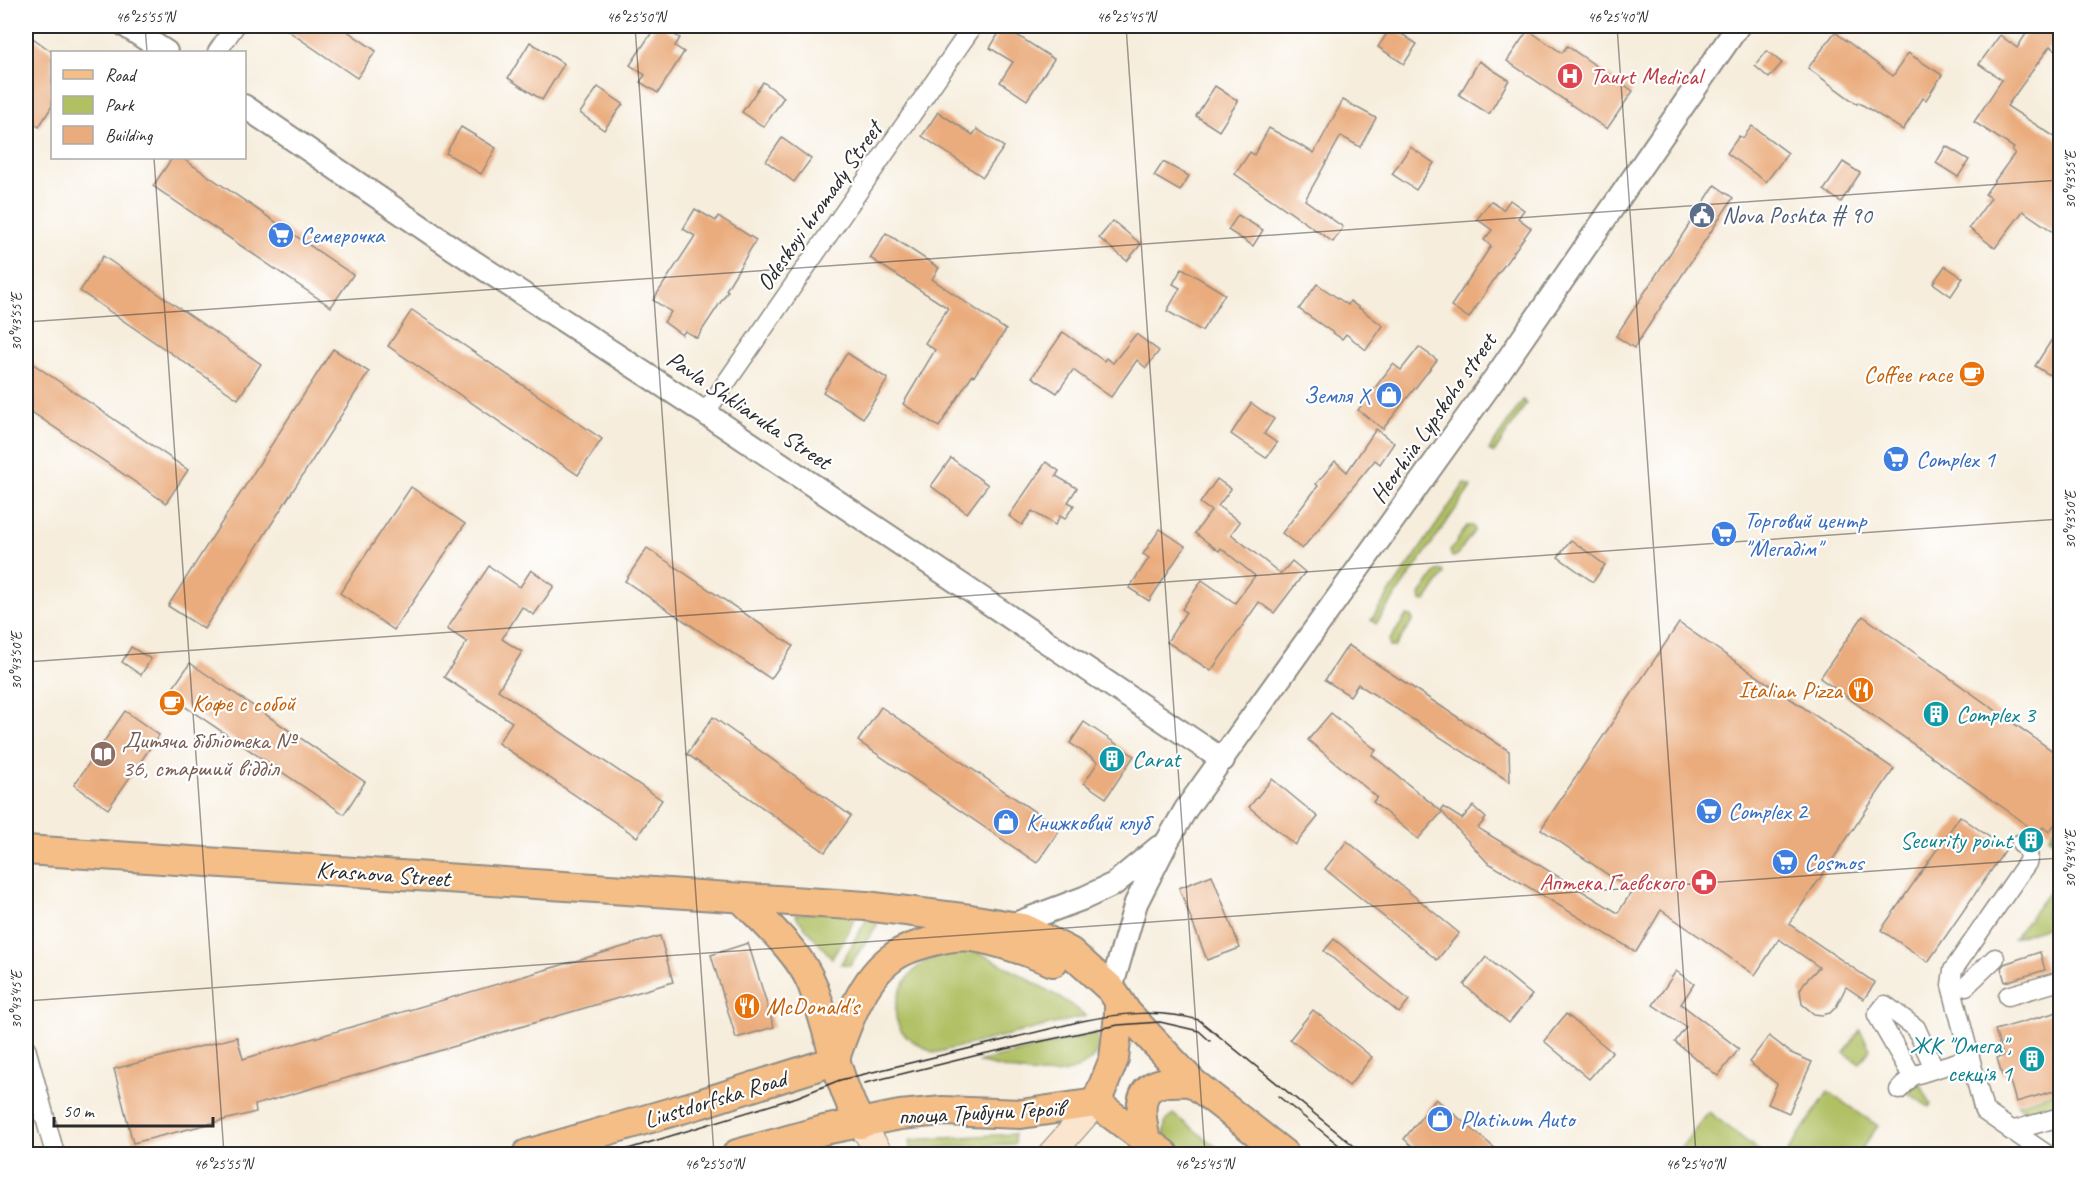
<svg xmlns="http://www.w3.org/2000/svg" width="2086" height="1180" viewBox="0 0 2086 1180" font-family="Caveat,sans-serif">
  <rect width="100%" height="100%" fill="#fff"/>
  <filter id="ink" filterUnits="userSpaceOnUse"><feTurbulence type="fractalNoise" baseFrequency=".0167" numOctaves="2"/><feDisplacementMap in="SourceGraphic" scale="12" xChannelSelector="R" yChannelSelector="G"/><feConvolveMatrix kernelMatrix="1 2 1 2 8 2 1 2 1" color-interpolation-filters="sRGB"/></filter>
  <filter id="wash" filterUnits="userSpaceOnUse"><feTurbulence type="fractalNoise" baseFrequency=".008" numOctaves="4" result="noise"/><feDisplacementMap in="SourceGraphic" scale="24" xChannelSelector="R" yChannelSelector="G"/><feGaussianBlur stdDeviation="1.35" result="paint"/><feColorMatrix in="noise" values="0 0 0 0 0 0 0 0 0 0 0 0 0 0 0 0 0 1.4 0 .05"/><feComposite in="paint" operator="in"/></filter>
  <g filter="url(#wash)">
    <rect width="100%" height="100%" fill="#f6eddc"/>
    <!-- green -->
    <g fill="#b0c063" stroke="#6e7647" stroke-width="1.5">
      <path d="M1523 400 1526 404 1494 453 1489 450Z"/>
      <path d="M1465 483 1471 487 1376 624 1371 620Z"/>
      <path d="M1467 526H1473L1475 530 1456 556 1452 557 1450 551Z"/>
      <path d="M1442 570 1444 574 1426 601H1421L1420 595 1437 571Z"/>
      <path d="M1406 616H1411L1413 620 1395 647H1390L1389 641Z"/>
      <path d="M2060 820V845L2049 837Z"/>
      <path d="M2060 877C2061 892 2048 900 2045 915L2049 921 2055 922 2059 920 2060 923 2014 938Z"/>
      <path d="M857 910 849 931 832 958 797 918 796 914Z"/>
      <path d="M871 912 877 918V925L850 965 841 964Z"/>
      <path d="M968 949C989 955 1007 968 1026 978 1047 990 1068 1001 1086 1016L934 1053C925 1048 914 1043 906 1036 884 1014 901 978 923 963 936 955 953 951 968 949Z"/>
      <path d="M1860 1030 1870 1049 1860 1064 1844 1053Z"/>
      <path d="M1097 1033C1100 1046 1099 1053 1088 1062 1059 1085 1011 1070 978 1062Z"/>
      <path d="M1920 1083 1931 1105 1929 1107 1907 1092Z"/>
      <path d="M2060 1091V1103L2027 1112 2017 1104Z"/>
      <path d="M1828 1092 1878 1126 1858 1154H1786Z"/>
      <path d="M1709 1112 1763 1154H1676Z"/>
      <path d="M1173 1114 1226 1154C1198 1154 1181 1161 1164 1136L1165 1122Z"/>
      <path d="M1014 1134 1015 1144 910 1149V1140Z"/>
    </g>
    <g id="blocks">
      <!-- building -->
      <g fill="#eaac7d">
        <path d="M281 26H340L376 51 357 78Z"/>
        <path d="M656 26H660L680 38 675 46 684 52 658 93 640 82 645 75 630 65Z"/>
        <path d="M1003 26 1054 59 1027 100 1000 82 1013 62 990 48Z"/>
        <path d="M2031 26H2061V53L2050 46 2007 106 2061 141V237L2023 211 1995 248 1969 228 1991 198 1985 194 2015 153 2012 151 2014 148 1974 122 2002 80 1979 64 2000 35 2017 48Z"/>
        <path d="M1391 27 1417 44 1404 64 1378 47Z"/>
        <path d="M1528 30 1562 53 1567 46 1633 91 1607 129 1507 61Z"/>
        <path d="M1835 32 1893 76 1908 53 1942 75 1926 100 1923 98 1903 130 1858 102 1857 104 1808 68Z"/>
        <path d="M26 33 52 52V106L39 127 26 118Z"/>
        <path d="M530 42 564 64 542 100 508 78Z"/>
        <path d="M1767 51 1782 63 1769 78 1755 66Z"/>
        <path d="M1479 61 1509 80 1489 114 1459 95Z"/>
        <path d="M763 82 784 97 764 127 742 112Z"/>
        <path d="M1215 86 1238 101 1219 131 1196 116Z"/>
        <path d="M598 87 623 104 604 130 580 113Z"/>
        <path d="M1343 100 1376 118 1360 147 1341 136 1305 200 1343 227 1333 242 1235 174 1250 152 1254 155 1269 128 1314 153Z"/>
        <path d="M938 112 973 135 977 129 1004 147 983 177 922 136Z"/>
        <path d="M1752 126 1788 153 1766 182 1727 153 1739 136 1743 138Z"/>
        <path d="M461 127 496 148 481 174 446 153Z"/>
        <path d="M782 138 811 159 794 182 766 161Z"/>
        <path d="M1946 146 1969 160 1958 177 1936 163Z"/>
        <path d="M1410 147 1434 163 1416 190 1392 174Z"/>
        <path d="M172 158H182L353 275 331 307 153 186Z"/>
        <path d="M1163 162 1189 176 1180 191 1154 176Z"/>
        <path d="M1843 162 1860 173 1841 202 1824 190Z"/>
        <path d="M1715 185 1733 198 1634 348 1616 336Z"/>
        <path d="M1510 200 1524 210 1518 218 1531 228 1495 278 1469 318 1451 306 1491 246 1484 240 1492 230 1477 219 1491 201 1503 210Z"/>
        <path d="M695 209 716 221 718 216 756 240 726 290 728 291 697 338 685 331 682 335 664 322 671 312 653 300 695 236 683 229Z"/>
        <path d="M1238 215 1263 230 1253 246 1228 230Z"/>
        <path d="M1113 221 1141 244 1127 261 1099 238Z"/>
        <path d="M886 233 939 268 932 279 1006 330 974 376 972 375 939 427 903 404 935 350 925 343 948 308 870 258Z"/>
        <path d="M103 256 261 364 238 399 80 291Z"/>
        <path d="M1945 266 1963 278 1951 296 1933 283Z"/>
        <path d="M1182 268 1225 294 1202 331 1167 311 1180 288 1173 284Z"/>
        <path d="M1317 284 1348 305 1350 301 1383 326 1366 350 1346 334 1342 339 1299 309Z"/>
        <path d="M412 310 602 439 578 475 388 346Z"/>
        <path d="M2061 325V382L2035 366Z"/>
        <path d="M1063 332 1104 361 1106 358 1113 363 1136 334 1159 351 1146 368 1137 360 1111 397 1073 370 1057 393 1032 377Z"/>
        <path d="M1419 347 1437 360 1383 429 1358 410 1393 364 1401 370Z"/>
        <path d="M333 349 369 372 204 629 168 606Z"/>
        <path d="M847 353 888 379 863 418 823 392Z"/>
        <path d="M26 359 188 470 166 503 26 408Z"/>
        <path d="M1251 403 1274 419 1264 434 1277 443 1266 458 1231 434Z"/>
        <path d="M1376 429 1394 443 1380 464 1375 460 1302 549 1282 533 1318 486 1316 484 1335 461 1347 472Z"/>
        <path d="M951 458 988 485 967 513 931 486Z"/>
        <path d="M1046 462 1059 471 1056 476 1077 488 1068 502 1074 505 1065 519 1060 516 1055 525 1032 511 1022 525 1009 516Z"/>
        <path d="M1217 479 1231 489 1218 506 1240 522 1231 534 1281 574 1292 561 1305 572 1274 613 1259 602 1211 671 1167 642 1186 612 1182 609 1202 580 1235 603 1255 576 1221 548 1219 551 1195 533 1211 511 1200 503Z"/>
        <path d="M411 487 465 524 394 630 340 593Z"/>
        <path d="M1160 529 1185 546 1149 601 1129 588 1149 558 1143 554Z"/>
        <path d="M1571 540 1605 565 1593 582 1558 557Z"/>
        <path d="M647 548 793 646 771 679 625 581Z"/>
        <path d="M489 566 520 587 531 570 554 586 534 615 522 607 502 639 522 652 498 690 662 800 637 837 498 743 512 722 444 677 467 642 447 629Z"/>
        <path d="M1863 616 2061 757V816L2049 832 2043 827 2038 834 2015 816 1820 678Z"/>
        <path d="M1679 623 1894 769 1789 924 1875 983 1864 999 1846 987 1836 1007 1830 1013 1822 1015 1814 1014 1802 1004 1800 990 1804 983 1819 967 1779 939 1755 975 1661 910 1636 952 1487 862 1442 812 1418 839 1373 802 1377 797 1308 740 1331 713 1376 750 1372 755 1441 811 1443 807 1462 819 1473 806 1486 818 1478 828 1618 913 1632 891 1541 829Z"/>
        <path d="M1348 645 1509 751 1510 782 1358 684 1350 696 1325 680Z"/>
        <path d="M131 647 151 659 141 675 122 662Z"/>
        <path d="M190 663 365 782 344 814 168 695Z"/>
        <path d="M881 707 1060 829 1037 863 858 741Z"/>
        <path d="M125 711 159 735 108 809 74 785Z"/>
        <path d="M713 717 851 816 825 852 687 754Z"/>
        <path d="M1084 722 1134 756 1106 798 1084 783 1098 762 1070 743Z"/>
        <path d="M1272 779 1318 817 1295 845 1249 807Z"/>
        <path d="M1960 816 2006 849 1928 962 1881 930Z"/>
        <path d="M1347 841 1459 933 1437 960 1325 869Z"/>
        <path d="M1212 875 1240 948 1207 960 1179 888Z"/>
        <path d="M660 936 673 982 255 1105 256 1112 133 1143 114 1069 237 1037 243 1059Z"/>
        <path d="M1334 939 1409 1000 1399 1013 1324 951Z"/>
        <path d="M748 943 774 1027 736 1038 711 955Z"/>
        <path d="M2040 952 2045 970 2005 982 2001 968 2004 964Z"/>
        <path d="M1486 957 1532 995 1509 1023 1464 985Z"/>
        <path d="M1676 971 1694 984 1681 1004 1739 1049 1718 1076 1675 1042 1686 1027 1653 1005Z"/>
        <path d="M1313 1010 1372 1057 1349 1086 1290 1039Z"/>
        <path d="M2061 1011V1089L2016 1102 2008 1074 2002 1075 1997 1058 2003 1056 1995 1030Z"/>
        <path d="M1566 1014 1612 1052 1589 1079 1544 1041Z"/>
        <path d="M1769 1036 1791 1053 1812 1062 1789 1113 1768 1104 1777 1084 1749 1062Z"/>
        <path d="M1436 1099 1503 1155H1423L1404 1139Z"/>
      </g>
    </g>
  </g>
  <g filter="url(#ink)">
    <use href="#blocks" fill-opacity="0" stroke="#908c84" stroke-width="1.5"/>
    <g fill="none" stroke-linecap="round" stroke-linejoin="round">
      <defs>
        <g id="minor">
          <path d="M217 52 235 26"/>
          <path d="M705 413 973 26"/>
          <path d="M2021 843C2027 849 2031 855 2027 863L1953 970 1951 985 1984 1111 2046 1154"/>
          <path d="M1966 986 1995 958"/>
          <path d="M2008 996 2060 981"/>
          <path d="M26 1048 55 1154"/>
          <path d="M1912 1076 1877 1015 1885 1005 1916 1028 1934 1068"/>
          <path d="M1899 1090 1912 1076 1970 1058"/>
          <path d="M2011 1131 2060 1117"/>
        </g>
        <g id="tertiary">
          <path d="M126 26 166 52"/>
          <path d="M244 106 454 249 705 413 1223 760"/>
          <path d="M1004 928 1084 898 1114 884 1159 847"/>
          <path d="M1111 989 1136 903 1168 840 1186 809 1495 378 1738 26"/>
        </g>
        <g id="secondary">
          <path d="M861 1124 880 1154"/>
          <path d="M1051 1154 1096 1103"/>
        </g>
        <g id="primary">
          <path d="M26 850 866 906 970 919 1023 928 1070 952 1111 989 1127 1013 1192 1082 1284 1154"/>
          <path d="M741 898C765 923 799 952 812 984 830 1031 836 1080 861 1124"/>
          <path d="M834 1061C846 1027 861 980 892 958 904 949 919 945 934 941 948 937 965 935 979 938 1005 943 1029 952 1053 962"/>
          <path d="M1096 1103 1114 1059 1119 1014V1002"/>
          <path d="M1096 1103 1164 1154"/>
          <path d="M1146 1141C1142 1121 1133 1088 1162 1083 1171 1081 1182 1082 1192 1082"/>
          <path d="M527 1154 699 1104 834 1061"/>
          <path d="M737 1154 824 1130 900 1115 943 1111 1021 1114 1096 1103"/>
        </g>
      </defs>
      <!-- minor casing -->
      <use href="#minor" stroke="#908c84" stroke-width="21"/>
      <!-- tertiary casing -->
      <use href="#tertiary" stroke="#908c84" stroke-width="26"/>
      <!-- secondary casing -->
      <use href="#secondary" stroke="#908c84" stroke-width="28"/>
      <!-- primary casing -->
      <use href="#primary" stroke="#908c84" stroke-width="32"/>
      <!-- minor -->
      <use href="#minor" stroke="#fff" stroke-width="18"/>
      <!-- tertiary -->
      <use href="#tertiary" stroke="#fff" stroke-width="22"/>
      <!-- secondary -->
      <use href="#secondary" stroke="#fbe5cf" stroke-width="26"/>
      <!-- primary -->
      <use href="#primary" stroke="#f6be87" stroke-width="28"/>
      <!-- tram -->
      <g stroke="#2b2b2b" stroke-width="1.5">
        <path d="M865 1083 978 1055 1118 1025 1160 1022 1199 1031 1210 1041"/>
        <path d="M1278 1096 1350 1154"/>
        <path d="M612 1154 797 1097 840 1080 1082 1021C1122 1013 1159 1009 1199 1020L1364 1154"/>
      </g>
    </g>
  </g>
  <!-- ticks -->
  <path fill="none" stroke="#2b2b2b" stroke-width="1.5" stroke-opacity="0.45" d="M145 26 147 52M635 26 714 1154M1126 26 1205 1154M1617 26 1696 1154M154 158 224 1154M26 322 2060 180M26 662 2060 519M26 1001 2060 858"/>
  <!-- icons -->
  <defs>
    <symbol id="hospital-disc" viewBox="-11 -11 22 22"><circle r="9.5" fill="#e0444e" stroke="#fff"/><path d="M-5-5h3v3.5h4V-5h3V5h-3V1.5h-4V5h-3Z" fill="#fff"/></symbol>
    <symbol id="civic-disc" viewBox="-11 -11 22 22"><circle r="9.5" fill="#5c6f8a" stroke="#fff"/><path d="M-.6-6.5H3V-4.5H.6V-3L4-1V1h2V6H-6V1h2V-1L-.6-3ZM-1.2 2.5V6h2.4V2.5Z" fill="#fff"/></symbol>
    <symbol id="supermarket-disc" viewBox="-11 -11 22 22"><circle r="9.5" fill="#3f7fe0" stroke="#fff"/><path d="M-6-5.5h2.5l.6 2H6L4.5 2H-2.5L-4.4-4H-6ZM-1.5 3.2a1.3 1.3 0 1 0 .1 0ZM3 3.2a1.3 1.3 0 1 0 .1 0Z" fill="#fff"/></symbol>
    <symbol id="cafe-disc" viewBox="-11 -11 22 22"><circle r="9.5" fill="#e8710a" stroke="#fff"/><path d="M-5.5-4.5H6V0H3Q3 3.5 0 3.5H-2.5Q-5.5 3.5-5.5 0ZM3-3.2v2h1.7v-2ZM-6 4.5H4V6H-6Z" fill="#fff"/></symbol>
    <symbol id="shop-disc" viewBox="-11 -11 22 22"><circle r="9.5" fill="#3f7fe0" stroke="#fff"/><path d="M-5-2.5h2.3a2.7 3.5 0 0 1 5.4 0H5L5.5 6h-11ZM-1.5-2.5h3a1.5 2.3 0 0 0-3 0Z" fill="#fff"/></symbol>
    <symbol id="restaurant-disc" viewBox="-11 -11 22 22"><circle r="9.5" fill="#e8710a" stroke="#fff"/><path d="M-5-6h1v4h1v-4h1v4h1v-4h1v5L-1.5 .5V6h-2V.5L-5-1ZM5-6V6H3V1.5H1.5Q1.5-4 5-6Z" fill="#fff"/></symbol>
    <symbol id="building-disc" viewBox="-11 -11 22 22"><circle r="9.5" fill="#0f9aa8" stroke="#fff"/><path d="M-4-6H4V6H1V3H-1V6H-4ZM-2.5-4.3h1.7v1.8h-1.7ZM.8-4.3h1.7v1.8H.8ZM-2.5-1h1.7V.8h-1.7ZM.8-1h1.7V.8H.8Z" fill="#fff"/></symbol>
    <symbol id="library-disc" viewBox="-11 -11 22 22"><circle r="9.5" fill="#8d6e63" stroke="#fff"/><path d="M-6-4Q-3-5.5-.7-3.5V5Q-3 3-6 4ZM6-4Q3-5.5 .7-3.5V5Q3 3 6 4Z" fill="#fff"/></symbol>
    <symbol id="pharmacy-disc" viewBox="-11 -11 22 22"><circle r="9.5" fill="#e0444e" stroke="#fff"/><path d="M-2-6h4v4h4v4h-4v4h-4v-4h-4v-4h4Z" fill="#fff"/></symbol>
  </defs>
  <g fill-rule="evenodd">
    <use href="#hospital-disc" x="1555" y="61" width="30" height="30"/>
    <use href="#civic-disc" x="1687" y="200" width="30" height="30"/>
    <use href="#supermarket-disc" x="266" y="220" width="30" height="30"/>
    <use href="#cafe-disc" x="1957" y="359" width="30" height="30"/>
    <use href="#shop-disc" x="1374" y="380" width="30" height="30"/>
    <use href="#supermarket-disc" x="1881" y="444" width="30" height="30"/>
    <use href="#supermarket-disc" x="1709" y="519" width="30" height="30"/>
    <use href="#restaurant-disc" x="1846" y="675" width="30" height="30"/>
    <use href="#cafe-disc" x="157" y="688" width="30" height="30"/>
    <use href="#building-disc" x="1921" y="699" width="30" height="30"/>
    <use href="#library-disc" x="88" y="739" width="30" height="30"/>
    <use href="#building-disc" x="1097" y="744" width="30" height="30"/>
    <use href="#supermarket-disc" x="1694" y="796" width="30" height="30"/>
    <use href="#shop-disc" x="991" y="807" width="30" height="30"/>
    <use href="#building-disc" x="2016" y="825" width="30" height="30"/>
    <use href="#supermarket-disc" x="1770" y="847" width="30" height="30"/>
    <use href="#pharmacy-disc" x="1689" y="867" width="30" height="30"/>
    <use href="#restaurant-disc" x="732" y="991" width="30" height="30"/>
    <use href="#building-disc" x="2017" y="1044" width="30" height="30"/>
    <use href="#shop-disc" x="1425" y="1104" width="30" height="30"/>
  </g>
  <g text-anchor="middle" dominant-baseline="central" stroke-width="4.5" stroke-linejoin="round" paint-order="stroke">
    <!-- health labels -->
    <g font-size="24" fill="#be3a42" stroke="#fff" text-anchor="start">
      <text x="1590" y="76">Taurt Medical</text>
      <text x="1684" y="882" text-anchor="end">Аптека Гаевского</text>
    </g>
    <!-- street labels -->
    <g font-size="24" fill="#2b2b2b" stroke="#fff">
      <text transform="translate(819 206) rotate(-55)">Odeskoyi hromady Street</text>
      <text transform="translate(749 410) rotate(34)">Pavla Shkliaruka Street</text>
      <text transform="translate(1433 418) rotate(-55)">Heorhiia Lypskoho street</text>
      <text transform="translate(383 874) rotate(4)">Krasnova Street</text>
      <text transform="translate(715 1099) rotate(-17)">Liustdorfska Road</text>
      <text transform="translate(981 1112) rotate(-3)">площа Трибуни Героїв</text>
    </g>
    <!-- service labels -->
    <g font-size="24" fill="#4e5e75" stroke="#fff" text-anchor="start">
      <text x="1722" y="215">Nova Poshta # 90</text>
    </g>
    <!-- shop labels -->
    <g font-size="24" fill="#366cbe" stroke="#fff" text-anchor="start">
      <text x="300" y="235">Семерочка</text>
      <text x="1370" y="395" text-anchor="end">Земля Х</text>
      <text x="1916" y="459">Complex 1</text>
      <text x="1744" y="520">Торговий центр<tspan x="1744" dy="28">"Мегадім"</tspan></text>
      <text x="1728" y="811">Complex 2</text>
      <text x="1026" y="822">Книжковий клуб</text>
      <text x="1804" y="862">Cosmos</text>
      <text x="1460" y="1119">Platinum Auto</text>
    </g>
    <!-- food labels -->
    <g font-size="24" fill="#c56008" stroke="#fff" text-anchor="end">
      <text x="1952" y="374">Coffee race</text>
      <text x="1842" y="690">Italian Pizza</text>
      <text x="192" y="703" text-anchor="start">Кофе с собой</text>
      <text x="766" y="1006" text-anchor="start">McDonald's</text>
    </g>
    <!-- culture labels -->
    <g font-size="24" fill="#0d838f" stroke="#fff" text-anchor="start">
      <text x="1956" y="714">Complex 3</text>
      <text x="1132" y="759">Carat</text>
      <text x="2012" y="840" text-anchor="end">Security point</text>
      <text x="2012" y="1045" text-anchor="end">ЖК "Омега",<tspan x="2012" dy="28">секція 1</tspan></text>
    </g>
    <!-- education labels -->
    <g font-size="24" fill="#785e54" stroke="#fff" text-anchor="start">
      <text x="122" y="740">Дитяча бібліотека №<tspan x="122" dy="28">36, старший відділ</tspan></text>
    </g>
  </g>
  <!-- margin -->
  <rect width="2086" height="1180" fill="none" stroke="#fff" stroke-width="66"/>
  <!-- legend -->
  <rect x="51" y="51" width="195" height="108" fill="#ffffff" stroke="#aaaaaa" stroke-width="1.5"/>
  <rect x="63" y="70" width="30" height="9" fill="#f6be87" stroke="#aaaaaa" stroke-width="1.5"/>
  <text x="105" y="81" font-size="18" fill="#2b2b2b">Road</text>
  <rect x="63" y="96" width="30" height="18" fill="#b0c063" stroke="#aaaaaa" stroke-width="1.5"/>
  <text x="105" y="111" font-size="18" fill="#2b2b2b">Park</text>
  <rect x="63" y="126" width="30" height="18" fill="#eaac7d" stroke="#aaaaaa" stroke-width="1.5"/>
  <text x="105" y="141" font-size="18" fill="#2b2b2b">Building</text>
  <!-- scale -->
  <path d="M54 1117v9h159v-9" fill="none" stroke="#2b2b2b" stroke-width="3"/>
  <text x="63" y="1117" font-size="18" fill="#2b2b2b" stroke="#ffffff" stroke-width="4.5" paint-order="stroke">50 m</text>
  <rect x="33" y="33" width="2020" height="1114" fill="none" stroke="#2b2b2b" stroke-width="2"/>
  <g font-size="15" text-anchor="middle" fill="#2b2b2b">
    <text x="145" y="22">46°25'55"N</text>
    <text x="636" y="22">46°25'50"N</text>
    <text x="1126" y="22">46°25'45"N</text>
    <text x="1617" y="22">46°25'40"N</text>
    <text transform="translate(2070 180) rotate(-90)" y="5">30°43'55"E</text>
    <text transform="translate(16 322) rotate(-90)" y="5">30°43'55"E</text>
    <text transform="translate(2070 520) rotate(-90)" y="5">30°43'50"E</text>
    <text transform="translate(16 661) rotate(-90)" y="5">30°43'50"E</text>
    <text transform="translate(2070 859) rotate(-90)" y="5">30°43'45"E</text>
    <text transform="translate(16 1000) rotate(-90)" y="5">30°43'45"E</text>
    <text x="223" y="1169">46°25'55"N</text>
    <text x="714" y="1169">46°25'50"N</text>
    <text x="1204" y="1169">46°25'45"N</text>
    <text x="1695" y="1169">46°25'40"N</text>
  </g>
</svg>
